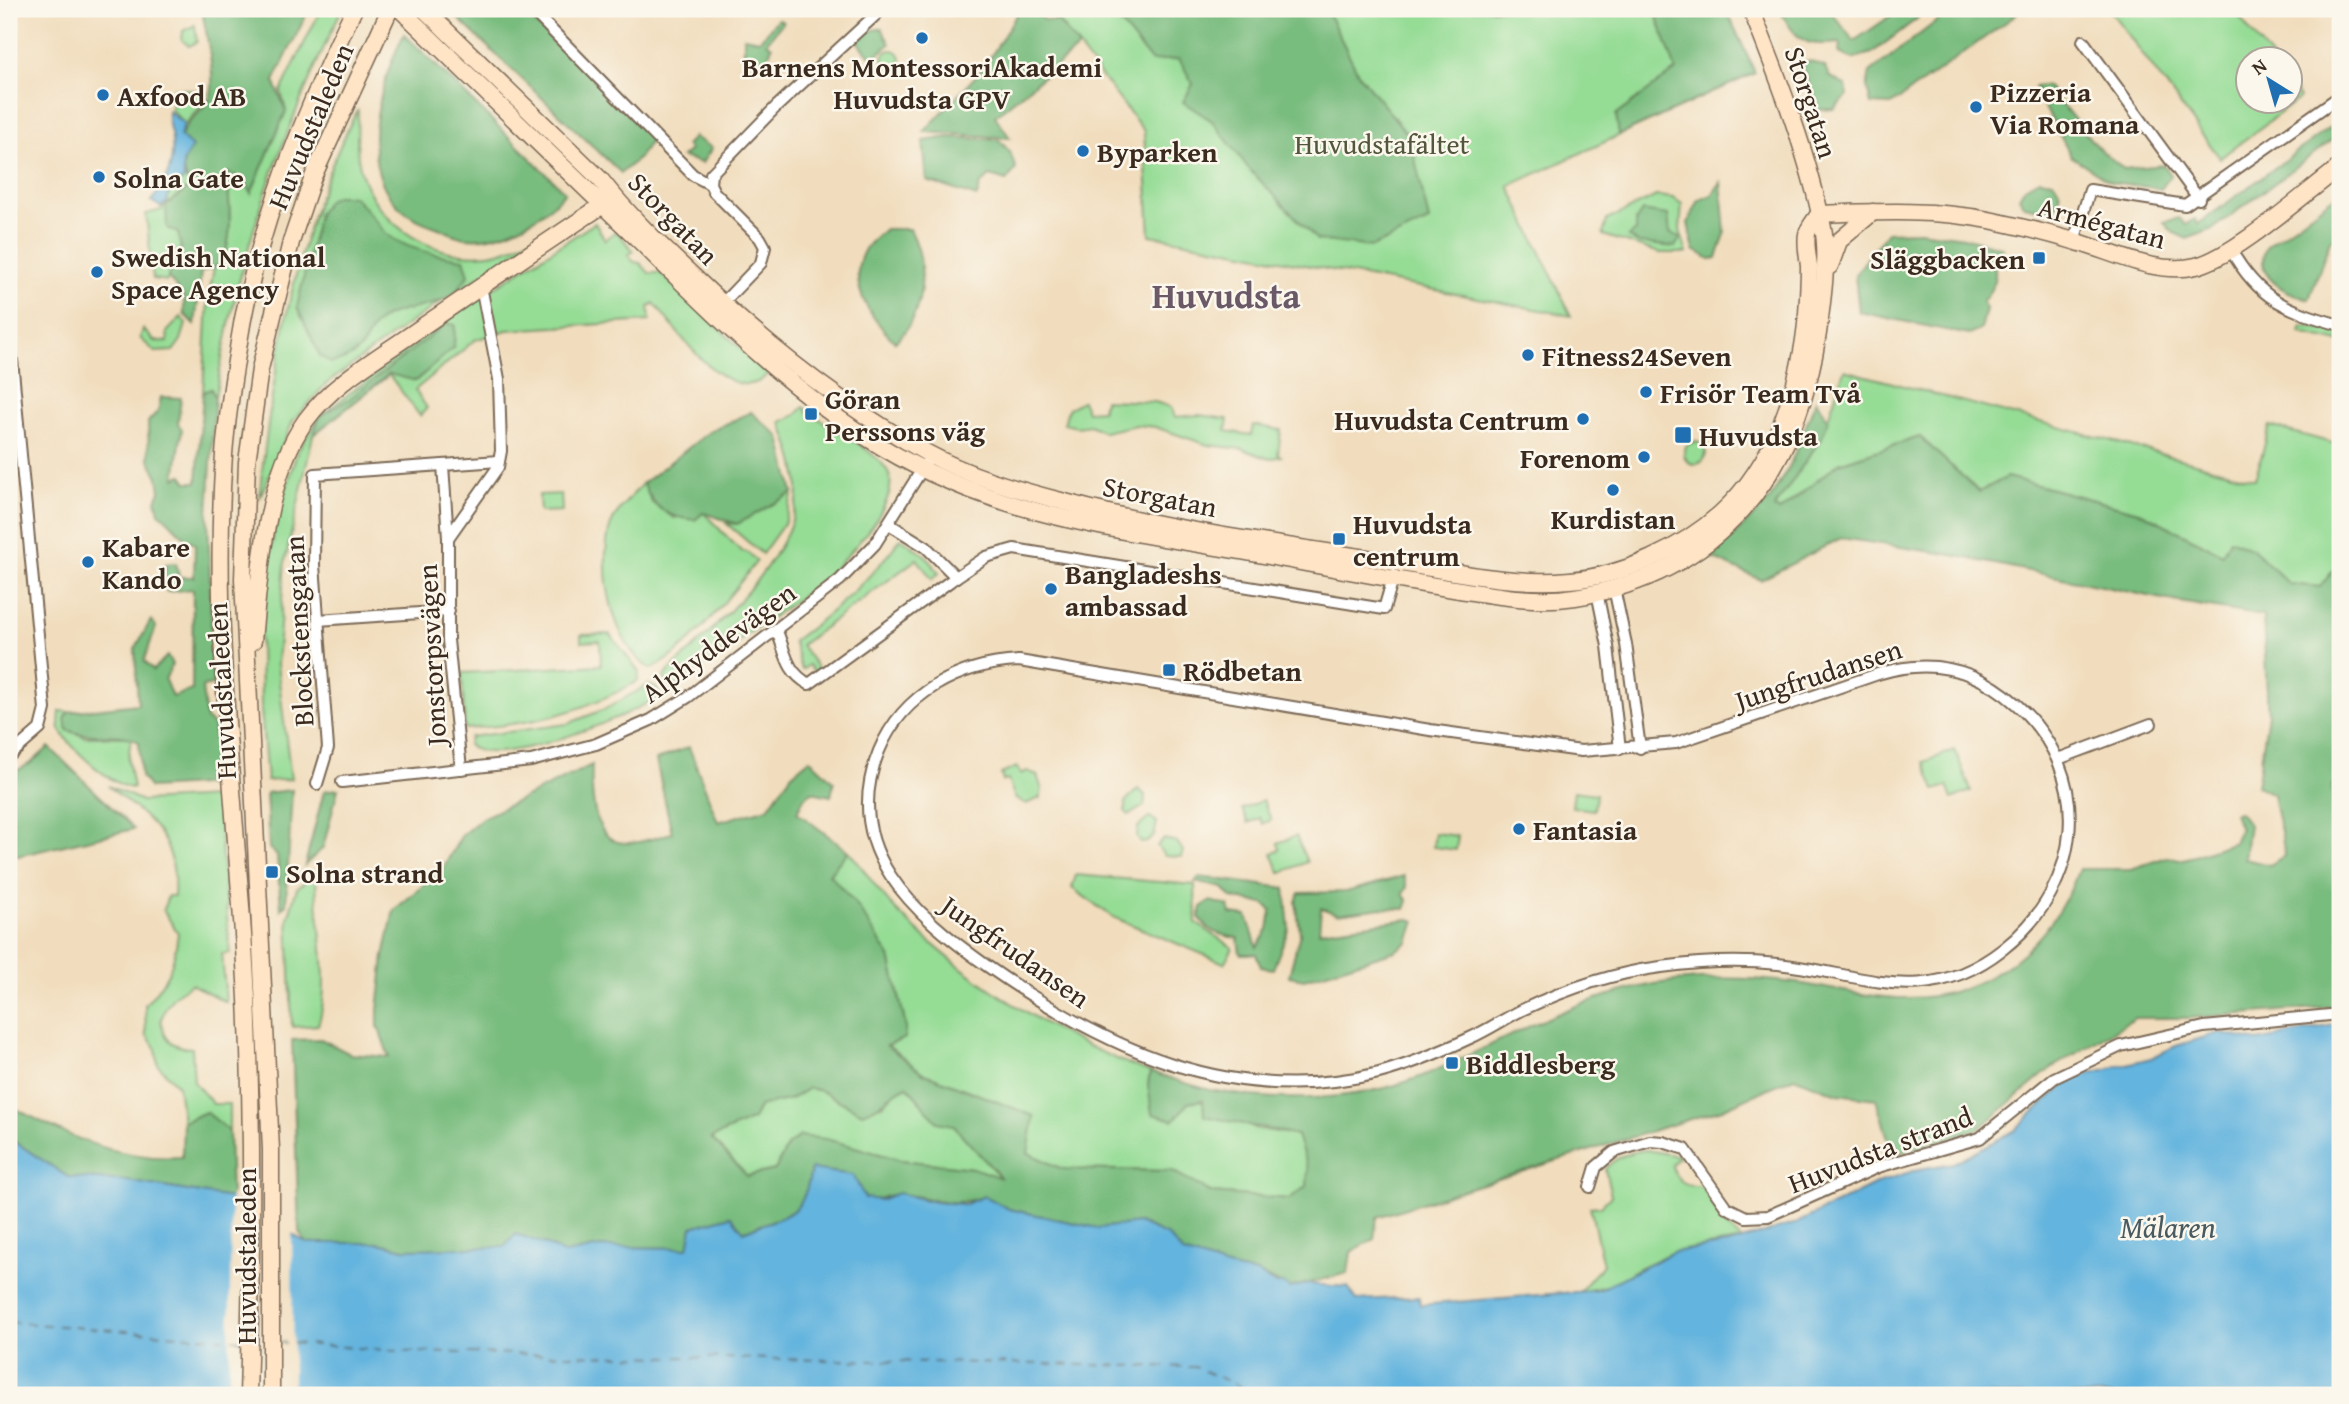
<svg xmlns="http://www.w3.org/2000/svg" width="2349" height="1404" viewBox="0 0 2349 1404" font-family="'Gentium Book Plus',serif">
  <rect width="100%" height="100%" fill="#fbf7ec"/>
  <filter id="ink" filterUnits="userSpaceOnUse"><feTurbulence type="fractalNoise" baseFrequency=".0143" numOctaves="2"/><feDisplacementMap in="SourceGraphic" scale="14" xChannelSelector="R" yChannelSelector="G"/><feConvolveMatrix kernelMatrix="1 2 1 2 8 2 1 2 1" color-interpolation-filters="sRGB"/></filter>
  <filter id="wash" filterUnits="userSpaceOnUse"><feTurbulence type="fractalNoise" baseFrequency=".00686" numOctaves="4" result="noise"/><feDisplacementMap in="SourceGraphic" scale="28" xChannelSelector="R" yChannelSelector="G"/><feGaussianBlur stdDeviation="1.57" result="paint"/><feColorMatrix in="noise" values="0 0 0 0 0 0 0 0 0 0 0 0 0 0 0 0 0 1.4 0 .05"/><feComposite in="paint" operator="in"/></filter>
  <g filter="url(#wash)">
    <rect width="100%" height="100%" fill="#f1ddbd"/>
    <!-- green -->
    <g fill="#95dc95" stroke="#68835a" stroke-width="2">
      <path d="M321 9H342C279 139 239 253 215 397L211 389 203 392 208 301 214 267 222 264C235 228 228 209 228 173L244 179 251 192 286 111 281 91Z"/>
      <path d="M1049 9H1726L1755 73 1509 186 1571 316 1150 235 1144 131Z"/>
      <path d="M2109 9H2233L2272 59 2248 60V102H2290V83L2300 98 2220 158Z"/>
      <path d="M195 25 197 42 189 46 182 40 183 31Z"/>
      <circle cx="892" cy="59" r="9"/>
      <path d="M174 88 206 92V101L185 124 171 110Z"/>
      <path d="M358 109C358 124 356 142 358 157 366 218 429 261 488 254 507 252 526 240 544 233L408 324 326 384 293 421 259 499C273 367 295 228 358 109Z"/>
      <path d="M187 178 190 187 174 198 181 250 169 256 171 267 167 281 153 279 146 214 162 210 171 188Z"/>
      <path d="M1656 196 1673 198 1682 204 1680 230 1687 253H1660L1603 235 1607 220Z"/>
      <path d="M595 223 605 240 616 231 634 251 628 255 634 262 640 263 649 273H660L768 374C765 377 759 382 755 383 719 394 673 326 654 303L649 307 650 321 507 330 475 340 415 390 427 408 420 416 389 375 313 435 285 562 277 664 291 779 267 781 261 709 260 635 274 530 297 452 320 416 459 310Z"/>
      <path d="M181 317 186 324 181 340 173 351 155 352 140 338 143 329 154 341 168 342 167 332Z"/>
      <path d="M2302 326 2340 332V342L2300 333Z"/>
      <path d="M1844 370 2255 479 2270 426 2340 445V562L2320 587 2289 584 2253 549 2230 539 2222 554 2142 513 2007 477 1979 492 1920 437 1839 463 1780 511 1774 508 1822 437Z"/>
      <path d="M1104 400 1155 402 1171 407 1175 417 1199 415 1228 419 1226 431 1251 435 1253 425 1281 430 1278 454 1281 456 1270 459 1242 449 1208 445 1155 427 1136 425 1104 432 1090 425 1077 427 1064 424 1068 409 1082 401 1087 411 1102 410Z"/>
      <path d="M804 407 813 418 815 416C834 429 879 453 888 472 904 504 836 568 815 587L669 690 664 677 667 673C711 631 798 554 798 489 798 466 789 444 781 422L796 415Z"/>
      <circle cx="1695" cy="453" r="11"/>
      <path d="M643 483 652 503 674 518 703 512 741 551 747 552 757 561C734 590 684 658 650 669 612 642 599 574 609 531 613 513 632 496 643 483Z"/>
      <path d="M793 493 785 522 762 554 726 523 737 524Z"/>
      <path d="M561 494 562 511 540 512 539 495Z"/>
      <path d="M901 538 926 556 939 573 932 579 917 559 801 645 819 670 815 673 809 665 802 670 793 641C835 611 870 580 901 538Z"/>
      <path d="M610 634 639 672 638 681C580 714 532 724 465 729L462 673 601 665 600 641 581 642V635Z"/>
      <path d="M648 685 656 688 661 695C633 715 494 772 468 745L470 737 567 724 605 709Z"/>
      <path d="M60 711 68 712 65 719 68 730 85 737H131L128 760 133 788C116 789 65 745 60 728 58 723 60 716 60 711Z"/>
      <path d="M1955 750 1971 791 1952 799 1947 786 1935 790 1924 762Z"/>
      <path d="M1017 767 1021 774 1027 771 1037 775 1042 790 1040 798 1026 804 1015 798 1008 780 1003 781 1001 774Z"/>
      <path d="M108 786 142 801 217 797 230 953 222 954 226 1002 191 984C176 993 165 1003 161 1021 164 1040 173 1048 192 1048L194 1082 213 1104H229V1131L206 1112 183 1122 178 1086 158 1065 156 1049 146 1034 145 1005C168 979 174 967 178 933L163 910 168 896H174C178 836 150 821 108 786Z"/>
      <path d="M1138 789 1145 795 1144 806 1129 815 1125 811V802Z"/>
      <path d="M1574 791 1596 794 1594 810 1572 807Z"/>
      <path d="M1263 800 1271 820 1263 824 1260 818 1248 823 1242 809Z"/>
      <path d="M1150 817 1157 822 1154 836 1147 842 1141 843 1137 837 1138 827Z"/>
      <path d="M1435 833 1458 836 1456 850 1433 847Z"/>
      <path d="M1296 836 1307 862 1280 873 1272 853 1280 850 1278 843Z"/>
      <path d="M1163 839 1177 842 1183 851 1181 857 1165 856 1157 846Z"/>
      <path d="M848 851C865 869 877 891 895 909 965 980 1056 1038 1150 1072L1148 1085 1188 1103 1203 1100 1257 1129 1297 1135 1308 1169 1307 1186 1289 1199 1212 1193 1172 1171 1062 1169 1028 1153 979 1097 923 1073 887 1045 905 1038V1023L890 957 829 874Z"/>
      <path d="M316 873C315 923 333 979 318 1025L292 1027 288 918 297 888Z"/>
      <path d="M1076 875 1195 885 1196 923 1233 948 1224 963 1113 917 1072 888Z"/>
      <path d="M907 1086 918 1099 953 1125 1002 1179 973 1168 901 1160 826 1139 788 1145 775 1170 747 1176 711 1138 753 1119 760 1106 791 1099 809 1088 882 1106 897 1091Z"/>
      <path d="M1647 1150 1679 1156 1672 1165C1674 1180 1687 1187 1702 1186L1725 1225 1742 1240 1673 1252 1638 1268 1615 1284 1579 1292 1603 1265 1590 1207 1601 1206 1611 1196 1605 1169C1616 1157 1631 1151 1647 1150Z"/>
    </g>
    <!-- forest -->
    <g fill="#78bc7e" stroke="#5a734e" stroke-width="2" fill-rule="evenodd">
      <path d="M202 9H309L274 81 286 111 251 193 244 179 228 173C228 210 235 228 222 264L201 272 195 325 184 314V298L168 277 171 266 169 256 181 249 178 233 167 228 166 205 190 187 183 169 186 142 181 136C186 121 200 114 208 102 219 85 205 30 202 9Z"/>
      <path d="M448 9H520L598 83 652 139 639 158 621 173Z"/>
      <path d="M1020 9 1035 11 1044 20 1058 21 1079 47 995 116 1010 138 924 132 985 66Z"/>
      <path d="M1098 9H1326L1359 75 1410 137 1429 221 1372 247 1317 240 1250 170 1212 121 1183 102 1193 84 1179 59 1151 61 1117 19Z"/>
      <path d="M1654 9H1726L1755 73 1619 135 1616 115 1676 70Z"/>
      <path d="M1779 9H1829L1854 41 1901 9H1911L1918 18 1872 53 1853 59 1839 53 1840 43C1802 47 1797 40 1779 9Z"/>
      <path d="M1953 9H2018L2016 15 1891 105 1871 104 1867 87 1870 72Z"/>
      <path d="M778 19 783 22 767 42 772 46 767 62 754 65 744 60V37L760 40Z"/>
      <path d="M882 28 890 44 876 56 871 57 857 41 866 32Z"/>
      <path d="M404 34 565 192C544 218 501 242 466 238 456 237 445 230 436 227 418 221 403 214 391 198 358 154 382 78 404 34Z"/>
      <path d="M1801 61H1810L1825 67 1829 76 1846 86 1848 96 1834 109 1817 110Z"/>
      <path d="M2047 86 2096 146 2124 169 2164 165 2171 175 2161 189 2111 182 2071 156 2034 87Z"/>
      <path d="M2340 120V134L2213 229 2187 239 2172 232 2164 222 2179 218 2186 225 2195 219 2198 224Z"/>
      <path d="M694 137 712 148 702 163 682 157 690 150 686 145Z"/>
      <path d="M949 137 999 140 1010 152 1016 169 1006 181 990 176 980 185 977 197 927 181 923 141Z"/>
      <path d="M2039 179 2053 181C2063 194 2062 198 2053 212L2025 206 2019 197 2025 187Z"/>
      <path d="M1721 182 1725 234 1717 258 1710 259 1694 250 1688 223 1699 200 1712 195Z"/>
      <path d="M2340 192V234L2330 241 2309 299C2284 293 2252 276 2267 246Z"/>
      <path d="M336 196H353C365 206 372 217 382 229 397 248 442 256 464 259L469 275C463 281 457 292 451 296 432 308 407 307 387 316 361 329 374 355 331 363L320 356 297 307 318 214 329 199Z"/>
      <path d="M1642 211 1668 215 1670 233 1681 237 1675 247 1639 243 1628 237 1636 231V220Z"/>
      <path d="M885 229H910C929 264 925 315 895 342 871 319 845 283 865 249 870 241 879 235 885 229Z"/>
      <path d="M1919 231 1964 237 2003 248 1999 261 1994 265C1998 276 1991 294 1982 301L1986 309 1981 329 1969 335 1859 312 1855 275 1887 232Z"/>
      <path d="M447 323 455 325 454 347 416 381 389 374 313 435 320 416 349 399Z"/>
      <path d="M211 389 215 397 208 513 213 685 202 687 206 719 214 725 217 784 150 788 141 777 139 742C115 729 93 741 67 730L65 719 68 712 138 704 135 649 151 620 156 627 144 661 153 670 167 656 172 664 165 680 172 697 192 690 193 589 167 592 162 578 166 564 176 563 179 577H194L195 544C179 536 173 523 159 513L156 500 160 491 158 477 149 459 148 422 158 411 161 397 181 398 178 424 182 429 175 478 182 475 187 482H197L203 392Z"/>
      <path d="M1816 400 1828 421 1822 437 1774 508 1780 511 1839 463 1920 437 1979 492 2007 477 2142 513 2222 554 2230 539 2253 549 2289 584 2320 587 2340 562V781L2332 785 2340 884V1006L2191 1018H2135L2050 1069 1979 1129 1893 1155 1876 1099 1838 1094 1794 1077 1722 1109 1377 1217 1374 1239 1351 1252 1348 1273 1289 1288 1257 1273 1234 1269 1183 1253 1168 1236 1139 1223 1098 1228 1009 1209 985 1196C950 1209 935 1198 901 1194 888 1193 878 1203 864 1198 846 1192 828 1179 811 1170 803 1221 785 1213 743 1232L731 1216 692 1227 689 1248 600 1247 565 1254 545 1244 472 1250 404 1249 379 1243H306L299 1232 292 1040 321 1039 350 1054 389 1057 378 1026V1010L384 956 394 910 442 870 462 835 482 818 592 765C591 786 591 835 618 842 634 846 657 837 672 833L656 760 689 747 718 822 768 808 792 774 810 759 834 782 831 796 812 792 804 798 797 812 848 851 829 874 856 904 890 957 905 1023V1038L887 1046 923 1073 1034 1116 1028 1153 1062 1169 1172 1171 1212 1193 1289 1199 1307 1186 1308 1169 1297 1135 1204 1116 1203 1100 1188 1103 1174 1120 1152 1114 1148 1085 1150 1072C1172 1078 1194 1087 1216 1091 1286 1104 1368 1101 1434 1071 1518 1035 1581 992 1675 981 1715 977 1755 978 1796 983 1853 991 1905 1009 1962 989 2020 968 2058 925 2079 869H2131L2167 857 2179 860 2195 856 2234 842 2240 829 2234 813 2239 812 2249 825 2244 859 2270 865 2284 856C2284 833 2276 817 2273 794L2257 786 2268 714 2263 616 2168 600 1947 554 1841 538 1761 580 1712 558 1770 499 1790 465ZM907 1086 937 1122 953 1125 1001 1178 973 1168 901 1160 826 1139 800 1136 788 1145 775 1170 747 1176 711 1138 753 1119 760 1106 791 1099 809 1088 821 1091 862 1113C884 1106 889 1094 907 1086Z"/>
      <path d="M751 412 780 437 793 493 737 524 703 513 695 520C666 517 655 510 643 483L709 432Z"/>
      <path d="M49 747 134 829 9 858V775L31 763Z"/>
      <path d="M338 789 323 848 305 865 324 791Z"/>
      <path d="M292 790 286 904 281 909 277 856 269 848 266 793Z"/>
      <path d="M1404 876 1407 887 1403 894 1408 901 1405 909 1382 908 1338 914 1321 908 1319 931 1409 919 1415 921 1408 942 1395 951 1304 979 1289 976 1300 933 1296 902 1299 893 1346 892Z"/>
      <path d="M1199 877 1285 888 1289 928 1273 969 1261 967 1256 954H1240L1238 938C1221 936 1208 932 1199 917L1201 907 1210 901 1229 906 1231 914 1247 916 1257 947 1268 930 1271 910 1264 904 1232 898 1223 888 1195 882Z"/>
      <path d="M9 1105C67 1135 115 1161 182 1157L183 1122 206 1112 229 1131 231 1198 127 1181 68 1177 9 1138Z"/>
    </g>
    <!-- water -->
    <g fill="#64b4de" stroke="#506f7e" stroke-width="2">
      <path d="M168 111 184 124 180 136 192 147 183 162 184 180 171 187 167 202 161 207 151 201C168 183 176 158 171 133 169 125 167 120 168 111Z"/>
      <path d="M2338 1024 2340 1395H9V1138L68 1177 127 1181 231 1198 307 1243H379L404 1249 504 1247 516 1234 545 1244 565 1254 600 1247 688 1248 692 1227 731 1216 744 1232C786 1213 803 1221 811 1169L853 1175 865 1198 881 1200 898 1193 935 1202 965 1204 985 1196 1009 1209 1098 1228 1138 1223 1168 1236 1183 1253 1234 1269 1257 1273 1276 1284H1285L1289 1288 1308 1284 1348 1287 1357 1300 1419 1297 1420 1305 1599 1290 1673 1252 1729 1244 1797 1223 1880 1182 1919 1169 1954 1163 2014 1131 2051 1096 2079 1076 2151 1058 2176 1046 2218 1033 2258 1041Z"/>
    </g>
    <!-- pier -->
    <path fill="#f1ddbd" d="M231 1194 292 1230 293 1395H229Z"/>
    <g fill="none" stroke-linecap="round" stroke-linejoin="round">
      <!-- ferry -->
      <g stroke="#495a61" stroke-width="2" stroke-dasharray="9 7" stroke-linecap="butt">
        <path d="M9 1322 244 1340"/>
        <path d="M277 1342 412 1352 1195 1367 1260 1395"/>
      </g>
    </g>
  </g>
  <g filter="url(#ink)">
    <g fill="none" stroke-linecap="round" stroke-linejoin="round">
      <defs>
        <g id="street">
          <path d="M531 9 693 175 710 184"/>
          <path d="M2083 41 2199 199"/>
          <path d="M2074 241 2090 190 2185 205 2340 96"/>
          <path d="M2231 250C2259 300 2287 310 2340 325"/>
          <path d="M718 308 761 263 765 247 760 238 714 192 710 184 711 174 776 107 882 9"/>
          <path d="M9 328 45 709 40 729 9 756"/>
          <path d="M443 465 448 538"/>
          <path d="M889 524 926 547 956 577"/>
          <path d="M1614 588 1626 644 1640 748"/>
          <path d="M1597 592 1608 646 1620 749"/>
          <path d="M318 620 449 611"/>
          <path d="M776 629C786 651 785 671 809 684L956 577 986 557 1014 549 1384 609 1394 575"/>
          <path d="M1019 661 1430 730 1581 751 1676 743 1881 673C1932 658 1977 669 2016 704 2095 774 2084 886 2003 949 1924 1011 1863 973 1778 964 1741 960 1698 962 1661 967 1613 973 1566 989 1522 1010 1504 1019 1488 1030 1470 1038 1442 1051 1409 1065 1379 1073 1232 1109 1104 1048 987 966 914 914 839 849 879 751 903 693 959 664 1019 661Z"/>
          <path d="M2058 759 2151 724"/>
          <path d="M461 769 448 640V538L498 467 501 451 499 379 481 286"/>
          <path d="M342 782 531 761 596 744 651 720 688 697 840 580 875 544 926 463"/>
          <path d="M317 784 328 748 314 565 315 474 499 461"/>
          <path d="M1590 1187 1596 1167 1614 1152 1650 1141 1663 1142 1685 1149 1726 1207 1746 1217 1768 1216 1878 1167 1980 1138 2054 1078 2121 1046 2204 1027 2340 1014"/>
        </g>
        <g id="secondary">
          <path d="M400 9C481 87 562 165 642 243 716 316 792 393 882 447 1001 519 1130 531 1263 555 1329 567 1394 580 1460 590 1498 596 1537 603 1575 597 1720 574 1797 473 1818 333 1822 304 1829 256 1823 228 1808 153 1779 80 1751 9"/>
          <path d="M424 9 600 179C628 215 660 245 693 276 765 345 840 405 927 453 969 476 1015 489 1061 501 1166 530 1274 544 1382 560 1445 569 1506 586 1570 580 1624 576 1681 549 1721 513 1775 464 1801 385 1807 314 1808 298 1809 282 1809 266 1808 257 1805 243 1807 234 1808 228 1815 220 1819 214"/>
          <path d="M1819 214C1876 212 1932 209 1989 220 2018 226 2048 233 2077 242 2113 252 2157 276 2196 266 2234 257 2305 193 2340 167"/>
          <path d="M1830 266 1839 241 1873 212"/>
          <path d="M253 641C259 575 266 475 306 420 333 383 376 359 413 333 476 290 539 247 603 205"/>
          <path d="M248 1395C252 1265 253 1129 247 999 238 818 211 636 224 454 227 417 233 379 239 342 257 227 304 114 354 9"/>
          <path d="M271 1395V1150L243 579 247 462 260 369 291 242 313 177 390 9"/>
        </g>
      </defs>
      <!-- street casing -->
      <use href="#street" stroke="#7b6956" stroke-width="14"/>
      <!-- secondary casing -->
      <use href="#secondary" stroke="#7b6956" stroke-width="19"/>
      <!-- street -->
      <use href="#street" stroke="#fff" stroke-width="10"/>
      <!-- secondary -->
      <use href="#secondary" stroke="#ffe4c6" stroke-width="16"/>
    </g>
  </g>
  <!-- markers -->
  <g fill="#1f6fb2" stroke="#fbf7ec" stroke-width="2.5">
    <circle cx="922" cy="38" r="7"/>
    <circle cx="103" cy="95" r="7"/>
    <circle cx="1976" cy="107" r="7"/>
    <circle cx="1083" cy="151" r="7"/>
    <circle cx="99" cy="177" r="7"/>
    <rect x="2032" y="251" width="14" height="14" rx="3.5"/>
    <circle cx="97" cy="272" r="7"/>
    <circle cx="1528" cy="355" r="7"/>
    <circle cx="1646" cy="392" r="7"/>
    <rect x="804" y="407" width="14" height="14" rx="3.5"/>
    <circle cx="1583" cy="419" r="7"/>
    <rect x="1674" y="426" width="18" height="18" rx="3.5"/>
    <circle cx="1644" cy="457" r="7"/>
    <circle cx="1613" cy="490" r="7"/>
    <rect x="1332" y="532" width="14" height="14" rx="3.5"/>
    <circle cx="88" cy="562" r="7"/>
    <circle cx="1051" cy="589" r="7"/>
    <rect x="1162" y="663" width="14" height="14" rx="3.5"/>
    <circle cx="1519" cy="829" r="7"/>
    <rect x="265" y="865" width="14" height="14" rx="3.5"/>
    <rect x="1445" y="1056" width="14" height="14" rx="3.5"/>
  </g>
  <g text-anchor="middle" dominant-baseline="central" stroke-width="5" stroke-linejoin="round" paint-order="stroke">
    <!-- poi labels -->
    <g font-size="28" font-weight="bold" fill="#3b2a1e" stroke="#fbf7ec" text-anchor="start">
      <text x="922" y="66" text-anchor="middle">Barnens MontessoriAkademi<tspan x="922" dy="32">Huvudsta GPV</tspan></text>
      <text x="1990" y="91">Pizzeria<tspan x="1990" dy="32">Via Romana</tspan></text>
      <text x="117" y="95">Axfood AB</text>
      <text x="1097" y="151">Byparken</text>
      <text x="113" y="177">Solna Gate</text>
      <text x="111" y="256">Swedish National<tspan x="111" dy="32">Space Agency</tspan></text>
      <text x="2025" y="258" text-anchor="end">Släggbacken</text>
      <text x="1542" y="355">Fitness24Seven</text>
      <text x="1660" y="392">Frisör Team Två</text>
      <text x="825" y="398">Göran<tspan x="825" dy="32">Perssons väg</tspan></text>
      <text x="1569" y="419" text-anchor="end">Huvudsta Centrum</text>
      <text x="1699" y="435">Huvudsta</text>
      <text x="1630" y="457" text-anchor="end">Forenom</text>
      <text x="1613" y="518" text-anchor="middle">Kurdistan</text>
      <text x="1353" y="523">Huvudsta<tspan x="1353" dy="32">centrum</tspan></text>
      <text x="102" y="546">Kabare<tspan x="102" dy="32">Kando</tspan></text>
      <text x="1065" y="573">Bangladeshs<tspan x="1065" dy="32">ambassad</tspan></text>
      <text x="1183" y="670">Rödbetan</text>
      <text x="1533" y="829">Fantasia</text>
      <text x="286" y="872">Solna strand</text>
      <text x="1466" y="1063">Biddlesberg</text>
    </g>
    <!-- street labels -->
    <g font-size="28" fill="#3b2a1e" stroke="#fbf7ec">
      <text transform="translate(1812 102) rotate(72)">Storgatan</text>
      <text transform="translate(310 126) rotate(-67)">Huvudstaleden</text>
      <text transform="translate(674 218) rotate(46)">Storgatan</text>
      <text transform="translate(2102 222) rotate(15)">Armégatan</text>
      <text transform="translate(1160 496) rotate(11)">Storgatan</text>
      <text transform="translate(298 631) rotate(-93)">Blockstensgatan</text>
      <text transform="translate(718 642) rotate(-36)">Alphyddevägen</text>
      <text transform="translate(431 655) rotate(-93)">Jonstorpsvägen</text>
      <text transform="translate(1818 674) rotate(-18)">Jungfrudansen</text>
      <text transform="translate(221 691) rotate(-93)">Huvudstaleden</text>
      <text transform="translate(1016 951) rotate(35)">Jungfrudansen</text>
      <text transform="translate(1880 1149) rotate(-21)">Huvudsta strand</text>
      <text transform="translate(245 1256) rotate(-90)">Huvudstaleden</text>
    </g>
    <!-- park labels -->
    <g font-size="28" fill="#52563c" stroke="#fbf7ec">
      <text x="1382" y="143">Huvudstafältet</text>
    </g>
    <!-- water labels -->
    <g font-size="30" font-style="italic" fill="#495a61" stroke="#fbf7ec">
      <text x="2168" y="1227">Mälaren</text>
    </g>
    <!-- district labels -->
    <g font-size="35" font-weight="bold" fill="#6b5968" stroke="#fbf7ec">
      <text x="1226" y="295">Huvudsta</text>
    </g>
  </g>
  <!-- margin -->
  <rect width="2349" height="1404" fill="none" stroke="#fbf7ec" stroke-width="35"/>
  <!-- north arrow -->
  <g transform="translate(2269 80) rotate(323)"><circle r="33" fill="#fbf7ec" stroke="#aea59a" stroke-width="2"/>
  <path d="M0-5L12 26L0 18L-12 26Z" fill="#1f6fb2"/>
  <text y="-10" font-size="19" font-weight="bold" text-anchor="middle" fill="#3b2a1e">N</text>
  </g>
</svg>
